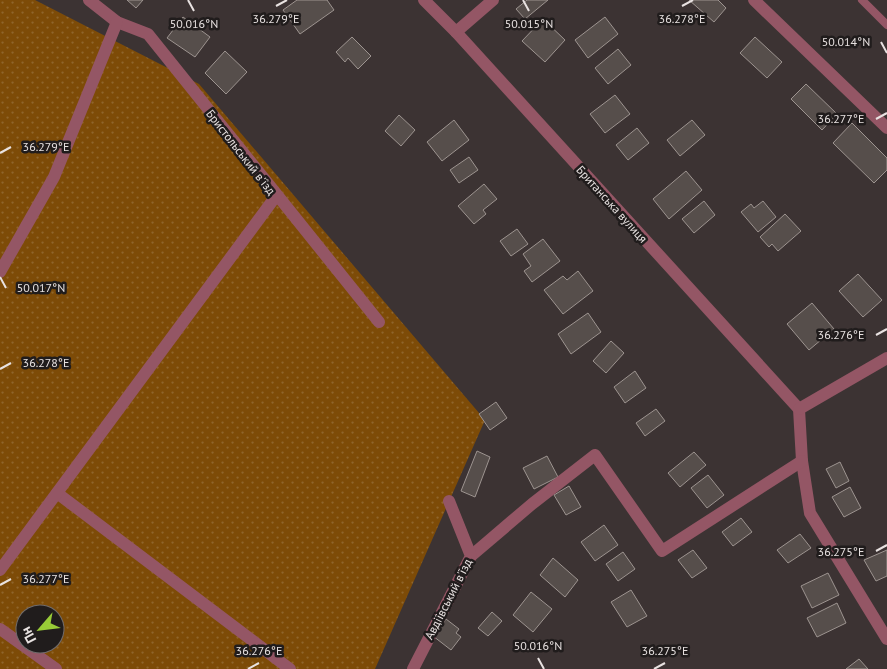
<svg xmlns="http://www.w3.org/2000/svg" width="887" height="669" viewBox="0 0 887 669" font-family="'PT Sans',sans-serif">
  <defs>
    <pattern id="garden-dots" width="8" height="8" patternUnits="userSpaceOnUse" patternTransform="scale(1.25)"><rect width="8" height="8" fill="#7d4b07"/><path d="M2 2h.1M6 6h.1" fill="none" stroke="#8f652b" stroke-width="1.8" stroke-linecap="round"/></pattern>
  </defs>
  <rect width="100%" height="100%" fill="#3c3333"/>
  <!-- garden -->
  <path fill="url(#garden-dots)" fill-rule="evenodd" d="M0 0H35L199 84 485 420 375 669H0ZM25 614H55V644H25Z"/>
  <!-- building -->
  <g fill="#564e4b" stroke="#9d9490">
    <path d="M127 0H143L136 8Z"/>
    <path d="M297 0H327L334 10 300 34 283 10Z"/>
    <path d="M527 0H548L525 19 516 9Z"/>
    <path d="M689 0H718L726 8 714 22Z"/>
    <path d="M183 17 210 37 195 57 167 38Z"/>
    <path d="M605 17 618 34 588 58 575 40Z"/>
    <path d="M543 19 565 40 545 62 522 41Z"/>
    <path d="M352 37 371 56 358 69 348 58 345 62 336 52Z"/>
    <path d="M755 37 782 62 767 78 740 53Z"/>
    <path d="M618 49 631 65 608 84 595 68Z"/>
    <path d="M225 51 247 72 226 94 205 73Z"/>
    <path d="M806 84 837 114 822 130 791 99Z"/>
    <path d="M615 95 630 114 605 133 590 114Z"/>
    <path d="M399 115 415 130 401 146 385 131Z"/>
    <path d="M454 120 469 140 442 161 427 142Z"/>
    <path d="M692 120 705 135 680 156 667 140Z"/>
    <path d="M852 123 887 158V170L874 183 833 143Z"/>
    <path d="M637 128 649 143 628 160 616 145Z"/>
    <path d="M469 157 478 170 459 183 450 170Z"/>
    <path d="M686 171 702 190 669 219 653 199Z"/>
    <path d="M484 184 497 199 483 210 486 214 474 224 458 206Z"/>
    <path d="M704 201 715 215 694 233 682 219Z"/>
    <path d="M763 201 776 217 758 232 741 212 751 204 754 208Z"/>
    <path d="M785 214 801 231 778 251 772 244 769 247 760 237Z"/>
    <path d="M517 229 528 244 511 256 500 241Z"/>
    <path d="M543 239 560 261 532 282 524 271 531 266 523 254Z"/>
    <path d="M578 271 593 291 563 314 544 290 563 276 567 280Z"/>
    <path d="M858 274 882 300 863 317 839 291Z"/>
    <path d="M812 303 834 329 809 350 787 324Z"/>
    <path d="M588 313 601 332 571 354 558 334Z"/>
    <path d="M611 341 624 353 606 373 593 361Z"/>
    <path d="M635 371 646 388 625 403 614 387Z"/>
    <path d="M496 402 507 418 490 430 479 414Z"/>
    <path d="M656 409 665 421 645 436 636 423Z"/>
    <path d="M477 451 490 457 475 497 461 491Z"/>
    <path d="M694 452 706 465 680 487 668 473Z"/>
    <path d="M547 456 558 477 534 489 523 468Z"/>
    <path d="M840 462 849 481 836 488 826 469Z"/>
    <path d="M708 475 724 495 707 508 691 488Z"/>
    <path d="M569 486 581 507 566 515 554 495Z"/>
    <path d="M850 487 861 508 844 517 832 497Z"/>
    <path d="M741 518 752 532 733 546 722 532Z"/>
    <path d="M604 525 618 545 595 561 581 542Z"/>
    <path d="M800 534 811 548 788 563 777 550Z"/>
    <path d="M693 550 707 568 692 578 678 560Z"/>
    <path d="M887 550V576L876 581 864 560Z"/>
    <path d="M623 552 635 569 618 581 606 564Z"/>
    <path d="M553 558 578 580 565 597 540 575Z"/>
    <path d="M828 573 839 595 812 608 801 586Z"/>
    <path d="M631 590 647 616 627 627 611 602Z"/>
    <path d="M531 592 552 609 533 632 513 615Z"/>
    <path d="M837 603 846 623 817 637 807 618Z"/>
    <path d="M492 612 502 621 488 636 478 628Z"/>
    <path d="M446 619 459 629 456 633 461 637 451 650 433 636Z"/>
    <path d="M859 659 868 669H846Z"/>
  </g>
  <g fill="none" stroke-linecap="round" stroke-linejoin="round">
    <!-- lane -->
    <path stroke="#945665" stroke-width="8" d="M862 0 887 25"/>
    <!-- street -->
    <g stroke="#945665" stroke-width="12">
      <path d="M89 0 117 22 148 34 379 322"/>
      <path d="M424 0 456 32 799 409 802 461 810 513 887 639"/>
      <path d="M754 0 887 128"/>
      <path d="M456 32 493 0"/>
      <path d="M0 272 54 177 117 22"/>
      <path d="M799 409 887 358"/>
      <path d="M57 493 290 669"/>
      <path d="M471 556 532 504 595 455 662 551 802 461"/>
      <path d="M0 570 276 196"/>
      <path d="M0 629 56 669"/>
      <path d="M413 669 471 556 449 501"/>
    </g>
  </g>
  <!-- ticks -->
  <path fill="none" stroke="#e8e2e1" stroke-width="2" d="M188 0 194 11M523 0 529 11M276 6 287 0M682 6 693 0M881 42 887 53M876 119 887 113M0 153 11 147M0 277 6 288M876 335 887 329M0 369 11 363M876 551 887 545M0 585 11 579M538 658 544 669M248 669 259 663M654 669 665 663"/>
  <g text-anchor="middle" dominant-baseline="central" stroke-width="5" stroke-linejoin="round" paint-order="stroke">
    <!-- street labels -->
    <g font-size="12" fill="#e8e2e1" stroke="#201c1c">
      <text transform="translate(241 152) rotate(52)">Бристольський в'їзд</text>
      <text transform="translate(612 204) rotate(48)">Британська вулиця</text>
      <text transform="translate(448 599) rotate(-63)">Авдіївський в'їзд</text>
    </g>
  </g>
  <g font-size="12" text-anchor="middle" fill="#e8e2e1" stroke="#201c1c" stroke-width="5" stroke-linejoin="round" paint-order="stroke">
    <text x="276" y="23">36.279°E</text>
    <text x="682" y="23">36.278°E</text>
    <text x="194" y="28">50.016°N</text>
    <text x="529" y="28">50.015°N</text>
    <text x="846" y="46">50.014°N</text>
    <text x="841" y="123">36.277°E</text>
    <text x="46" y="151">36.279°E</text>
    <text x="41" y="292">50.017°N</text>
    <text x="841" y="339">36.276°E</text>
    <text x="46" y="367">36.278°E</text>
    <text x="841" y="556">36.275°E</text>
    <text x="46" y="583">36.277°E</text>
    <text x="538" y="650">50.016°N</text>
    <text x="259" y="655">36.276°E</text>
    <text x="665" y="655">36.275°E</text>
  </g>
  <!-- north arrow -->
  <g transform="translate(40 629) rotate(242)"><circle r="24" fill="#201c1c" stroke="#706b6b"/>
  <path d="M0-4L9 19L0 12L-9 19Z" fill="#98cb37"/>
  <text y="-8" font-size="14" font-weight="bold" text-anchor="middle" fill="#e8e2e1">Пн</text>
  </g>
</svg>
